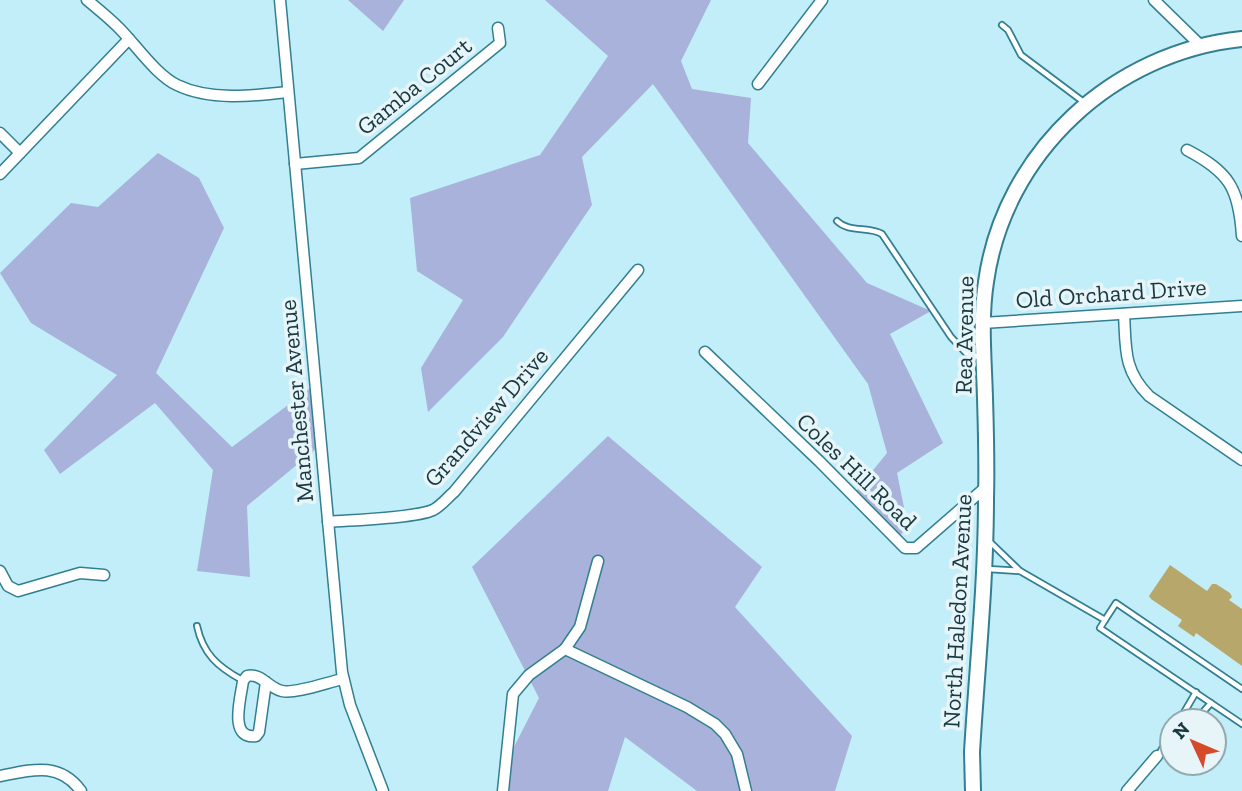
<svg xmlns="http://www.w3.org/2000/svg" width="1242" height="791" viewBox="0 0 1242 791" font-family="'Zilla Slab',serif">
  <rect width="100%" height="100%" fill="#c2eef9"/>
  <!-- green -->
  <g fill="#a8b2da">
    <path d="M348 0H404L383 31Z"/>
    <path d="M545 0H711L681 61 692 89 751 98 748 143 867 283 931 311 890 334 943 443 897 473 908 527 895 540 853 495 887 453 868 384 653 84 582 157 592 205 503 337 428 412 421 368 463 300 417 271 410 198 540 155 608 56Z"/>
    <path d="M158 153 199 178 224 228 156 373 232 447 316 384 322 444 247 506 250 577 197 571 213 470 155 403 60 474 44 450 117 375 31 323 0 273 71 203 98 207Z"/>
    <path d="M608 436 762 567 735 607 852 736 835 791H697L625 737 608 791H510L500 774 539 698 472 567Z"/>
  </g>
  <!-- building -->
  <path fill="#b8a76b" d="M1170 565 1207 591 1212 584H1216L1230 593 1232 597 1229 600 1242 609V666L1196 633 1194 637 1178 626 1182 620 1151 599 1149 596Z"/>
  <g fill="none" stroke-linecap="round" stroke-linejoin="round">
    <defs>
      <g id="lane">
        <path d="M1002 25 1008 30 1021 55 1085 103"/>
        <path d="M837 221C849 233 869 226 882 234L951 337 966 353 979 357"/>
        <path d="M988 569 1020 571 989 541"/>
        <path d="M1020 571 1105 620 1100 628 1242 724"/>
        <path d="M1105 620 1116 603 1242 689"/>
        <path d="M197 626C203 654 218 667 242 680"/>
        <path d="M1179 721 1196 692"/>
        <path d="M1195 721 1211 703"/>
        <path d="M1161 754 1172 744"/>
        <path d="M1158 756 1172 731"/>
      </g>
      <g id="street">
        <path d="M87 0C98 9 109 18 119 28 136 45 156 75 177 85 210 101 253 96 288 92"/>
        <path d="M280 0 342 672 350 705 383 791"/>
        <path d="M1154 0 1201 46"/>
        <path d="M758 84 822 0"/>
        <path d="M0 133 20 153"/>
        <path d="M1187 150C1229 172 1239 188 1242 236"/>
        <path d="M295 164 359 158 500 43 498 28"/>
        <path d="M0 174 129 39"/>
        <path d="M1124 314C1126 348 1123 370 1149 396L1242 460"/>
        <path d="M983 323 1242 306"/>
        <path d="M705 352 819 461 905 548H916L986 487"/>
        <path d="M328 522C351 520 416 518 433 510 441 506 447 498 454 492L638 270"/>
        <path d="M0 571 8 586 18 591 80 573 104 575"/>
        <path d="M565 649 687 707 715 724 725 734 737 754 746 791"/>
        <path d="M266 682 259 732 256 736C228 740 241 697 243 681L247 676C262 673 268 688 282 691 296 694 328 682 343 679"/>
        <path d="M0 776C31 770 59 761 81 791"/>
        <path d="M503 791 513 694 529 675 565 649 580 627 598 561"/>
        <path d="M1127 791 1157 756"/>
      </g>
      <path id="secondary" d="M973 791 972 752C977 667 986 583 986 498 987 465 986 431 985 398 984 360 980 320 986 282 1004 152 1114 52 1242 39"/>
    </defs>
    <!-- lane casing -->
    <use href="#lane" stroke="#317f90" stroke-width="8"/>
    <!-- street casing -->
    <use href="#street" stroke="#317f90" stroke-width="13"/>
    <!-- secondary casing -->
    <use href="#secondary" stroke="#317f90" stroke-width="18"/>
    <!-- lane -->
    <use href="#lane" stroke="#fff" stroke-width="4.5"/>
    <!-- street -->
    <use href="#street" stroke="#fff" stroke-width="10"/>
    <!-- secondary -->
    <use href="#secondary" stroke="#fff" stroke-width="14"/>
  </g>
  <g text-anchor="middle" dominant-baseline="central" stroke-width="7" stroke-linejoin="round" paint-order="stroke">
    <!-- street labels -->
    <g font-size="24" fill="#18383f" stroke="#e7f5f9">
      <text transform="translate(414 86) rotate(-39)">Gamba Court</text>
      <text transform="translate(1111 293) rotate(-4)">Old Orchard Drive</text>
      <text transform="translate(964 335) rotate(-89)">Rea Avenue</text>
      <text transform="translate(296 401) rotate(-95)">Manchester Avenue</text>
      <text transform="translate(486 417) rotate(-49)">Grandview Drive</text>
      <text transform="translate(857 471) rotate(44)">Coles Hill Road</text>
      <text transform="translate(957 611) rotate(-87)">North Haledon Avenue</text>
    </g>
  </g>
  <!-- north arrow -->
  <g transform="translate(1193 742) rotate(314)"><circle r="33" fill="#e7f5f9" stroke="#94a9af" stroke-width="2"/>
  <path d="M0-5L12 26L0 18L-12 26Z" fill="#d44a2a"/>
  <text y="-10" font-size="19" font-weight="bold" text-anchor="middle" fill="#18383f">N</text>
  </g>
</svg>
